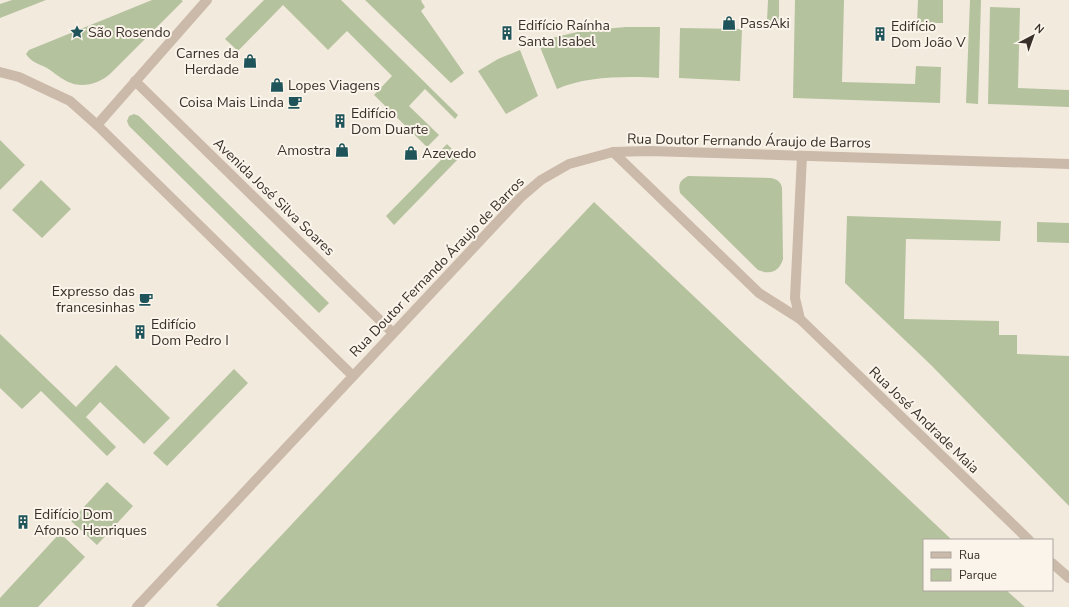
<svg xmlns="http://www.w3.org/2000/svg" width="1069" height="607" viewBox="0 0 1069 607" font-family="'Nunito Sans',sans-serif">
  <rect width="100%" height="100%" fill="#f3eade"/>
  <!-- green -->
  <g fill="#b5c29e">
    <path d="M12 0H46L0 18V4Z"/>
    <path d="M152 0H181L183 1 110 74C100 83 84 88 71 83 62 80 55 73 47 68 39 64 31 62 26 54L29 50Z"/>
    <path d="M264 0H341L458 115 455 119 425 89 409 106 439 135 427 147 374 95 392 76 347 31 328 50 283 5 238 51 225 39Z"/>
    <path d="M365 0H422L421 1 425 7 421 11 464 73 451 83Z"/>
    <path d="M768 0H779V22L767 21Z"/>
    <path d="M795 0H844L842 82 915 84 916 66 941 67 940 103 793 98Z"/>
    <path d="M918 0H943V23H917Z"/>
    <path d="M970 0H981L978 104 966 103Z"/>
    <path d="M990 7 1020 8 1018 88 1069 90V107L988 104Z"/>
    <path d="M626 27H660L659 78C628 76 586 76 557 89L538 42 560 36 582 31Z"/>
    <path d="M680 28 742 29 740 81 679 78Z"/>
    <path d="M520 50 538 96 506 114 478 71 498 59Z"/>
    <path d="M134 114 139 116 329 303 319 313 129 126 127 121 129 116Z"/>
    <path d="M0 140 25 165 0 190Z"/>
    <path d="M447 144 460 157 394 225 386 216 441 160 436 155Z"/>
    <path d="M688 176 771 178C777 179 781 182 782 188L783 259C779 272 770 275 758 270L680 193C678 183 680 181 688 176Z"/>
    <path d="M41 180 71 209 42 238 12 210Z"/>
    <path d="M594 202 952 540H924V590H1006L1025 607H219L216 605Z"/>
    <path d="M847 216 1001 221 1000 241 906 239 904 319 999 321V335H1017V354L1069 356V506L931 365 845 283Z"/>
    <path d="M1037 222 1069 223V243L1037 242Z"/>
    <path d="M0 334 76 407 116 365 170 418 144 444 100 402 86 417 116 447 107 456 41 391 22 409 0 388Z"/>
    <path d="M234 369 248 383 167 466 153 453Z"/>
    <path d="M107 482 133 506 97 545 71 521Z"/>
    <path d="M60 533 85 557 38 607H0V598Z"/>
  </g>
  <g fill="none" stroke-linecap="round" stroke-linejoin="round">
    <!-- minor -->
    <g stroke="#cbbaaa" stroke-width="10">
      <path d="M0 72 19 77 70 101 97 125 353 376"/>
      <path d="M135 81 393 333"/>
      <path d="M97 125 207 0"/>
      <path d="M613 152 759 293 800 319 1029 540"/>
      <path d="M800 319 795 298 802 156"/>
      <path d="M1052 563 1069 578"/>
      <path d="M137 607 520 198 541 180 569 164 613 152 649 151 1069 164"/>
    </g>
  </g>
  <!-- icons -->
  <defs>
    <symbol id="shop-bare" viewBox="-9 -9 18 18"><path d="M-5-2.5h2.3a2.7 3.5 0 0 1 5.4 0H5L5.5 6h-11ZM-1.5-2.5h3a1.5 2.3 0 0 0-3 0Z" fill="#1f545a" stroke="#faf4eb" stroke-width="2.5" paint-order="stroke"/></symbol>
    <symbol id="sight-bare" viewBox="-9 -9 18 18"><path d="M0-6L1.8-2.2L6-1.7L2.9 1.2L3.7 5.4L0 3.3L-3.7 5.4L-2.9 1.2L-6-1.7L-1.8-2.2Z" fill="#1f545a" stroke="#faf4eb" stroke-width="2.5" paint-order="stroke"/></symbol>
    <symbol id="building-bare" viewBox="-9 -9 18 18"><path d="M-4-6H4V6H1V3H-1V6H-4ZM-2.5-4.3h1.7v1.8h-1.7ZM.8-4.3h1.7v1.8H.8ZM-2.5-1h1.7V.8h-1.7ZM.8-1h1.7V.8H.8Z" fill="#1f545a" stroke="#faf4eb" stroke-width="2.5" paint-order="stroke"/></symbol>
    <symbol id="cafe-bare" viewBox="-9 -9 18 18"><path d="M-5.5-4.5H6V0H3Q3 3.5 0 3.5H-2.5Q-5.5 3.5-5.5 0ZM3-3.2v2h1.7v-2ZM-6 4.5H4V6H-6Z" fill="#1f545a" stroke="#faf4eb" stroke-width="2.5" paint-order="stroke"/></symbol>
  </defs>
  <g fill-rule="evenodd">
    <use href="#shop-bare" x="719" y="13" width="20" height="20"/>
    <use href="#sight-bare" x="67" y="22" width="20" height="20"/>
    <use href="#building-bare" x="497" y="23" width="20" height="20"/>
    <use href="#building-bare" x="870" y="24" width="20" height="20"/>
    <use href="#shop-bare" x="240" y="51" width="20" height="20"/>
    <use href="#shop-bare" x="267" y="75" width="20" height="20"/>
    <use href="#cafe-bare" x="285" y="92" width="20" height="20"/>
    <use href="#building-bare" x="330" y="111" width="20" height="20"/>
    <use href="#shop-bare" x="332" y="140" width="20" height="20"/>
    <use href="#shop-bare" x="401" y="143" width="20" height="20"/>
    <use href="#cafe-bare" x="136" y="289" width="20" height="20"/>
    <use href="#building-bare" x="130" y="322" width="20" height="20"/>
    <use href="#building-bare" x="13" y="512" width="20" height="20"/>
  </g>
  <g text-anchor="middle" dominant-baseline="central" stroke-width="4" stroke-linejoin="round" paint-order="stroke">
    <!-- poi labels -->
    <g font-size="14" fill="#382f29" stroke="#faf4eb" text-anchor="start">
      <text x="740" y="23">PassAki</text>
      <text x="518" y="25">Edifício Raínha<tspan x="518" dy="16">Santa Isabel</tspan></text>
      <text x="891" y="26">Edifício<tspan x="891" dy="16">Dom João V</tspan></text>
      <text x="88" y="32">São Rosendo</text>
      <text x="239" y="53" text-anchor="end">Carnes da<tspan x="239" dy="16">Herdade</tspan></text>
      <text x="288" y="85">Lopes Viagens</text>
      <text x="284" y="102" text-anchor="end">Coisa Mais Linda</text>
      <text x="351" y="113">Edifício<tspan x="351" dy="16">Dom Duarte</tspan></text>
      <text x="331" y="150" text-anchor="end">Amostra</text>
      <text x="422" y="153">Azevedo</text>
      <text x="135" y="291" text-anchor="end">Expresso das<tspan x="135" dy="16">francesinhas</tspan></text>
      <text x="151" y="324">Edifício<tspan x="151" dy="16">Dom Pedro I</tspan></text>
      <text x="34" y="514">Edifício Dom<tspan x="34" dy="16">Afonso Henriques</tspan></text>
    </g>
    <!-- street labels -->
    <g font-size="14" fill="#382f29" stroke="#faf4eb">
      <text transform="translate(749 141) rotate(1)">Rua Doutor Fernando Áraujo de Barros</text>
      <text transform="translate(274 197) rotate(44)">Avenida José Silva Soares</text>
      <text transform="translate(437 267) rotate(-46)">Rua Doutor Fernando Áraujo de Barros</text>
      <text transform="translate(924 420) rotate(44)">Rua José Andrade Maia</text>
    </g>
  </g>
  <!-- legend -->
  <rect x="923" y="539" width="130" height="52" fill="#faf4eb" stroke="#aca59d"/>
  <rect x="931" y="552" width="20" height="6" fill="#cbbaaa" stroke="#aca59d"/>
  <text x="959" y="559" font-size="12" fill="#382f29">Rua</text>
  <rect x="931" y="569" width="20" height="12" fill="#b5c29e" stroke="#aca59d"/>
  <text x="959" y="579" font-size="12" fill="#382f29">Parque</text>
  <!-- north arrow -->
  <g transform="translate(1033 36) rotate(41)" stroke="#faf4eb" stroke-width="3" paint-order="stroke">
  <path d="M0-3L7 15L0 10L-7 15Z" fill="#382f29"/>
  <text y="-6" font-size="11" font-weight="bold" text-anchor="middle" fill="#382f29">N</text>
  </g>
</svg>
